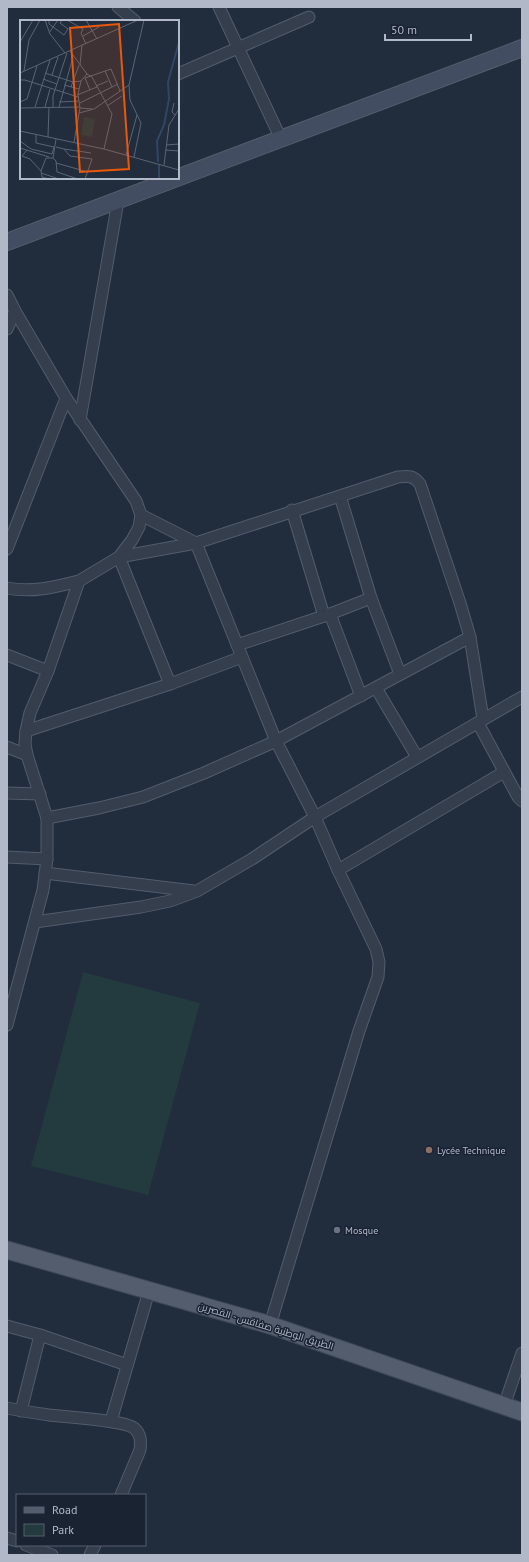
<svg xmlns="http://www.w3.org/2000/svg" width="529" height="1562" viewBox="0 0 529 1562" font-family="'PT Sans',Cairo,sans-serif">
  <rect width="100%" height="100%" fill="#212c3d"/>
  <!-- green -->
  <path fill="#233a3e" d="M83 972 200 1003 148 1195 31 1166Z"/>
  <g fill="none" stroke-linecap="round" stroke-linejoin="round">
    <defs>
      <g id="street">
        <path d="M118 7 135 21"/>
        <path d="M219 7 281 139"/>
        <path d="M178 74 309 17"/>
        <path d="M7 295 15 311 66 398 136 501 141 515 139 527 132 540 119 557 79 581 48 671 30 713 26 731 25 744 27 755 47 818V859L43 890 7 1025"/>
        <path d="M7 329 15 311"/>
        <path d="M80 420 118 201"/>
        <path d="M340 496 371 598 400 674"/>
        <path d="M292 510 324 616"/>
        <path d="M141 515 196 543 276 741 315 817 338 870 376 949 379 962 378 977 359 1031 270 1325"/>
        <path d="M7 549 66 398"/>
        <path d="M7 588C32 593 55 587 79 581"/>
        <path d="M330 614 361 696"/>
        <path d="M237 645 330 614 371 598"/>
        <path d="M7 655 48 671"/>
        <path d="M170 684 119 557 196 543 398 477C408 476 413 475 420 484L460 603 470 637 483 719"/>
        <path d="M376 688 417 757"/>
        <path d="M478 723 518 797 522 801"/>
        <path d="M26 731 170 684 242 657"/>
        <path d="M7 747 27 755"/>
        <path d="M7 793 40 794"/>
        <path d="M47 818 99 808 143 797 204 773 276 741 470 637"/>
        <path d="M7 857 47 859"/>
        <path d="M338 870 504 772"/>
        <path d="M45 873 194 891"/>
        <path d="M35 922 141 907 170 901 197 891 252 859 315 817 522 697"/>
        <path d="M7 1326 40 1335 127 1365"/>
        <path d="M504 1406 522 1353"/>
        <path d="M7 1408C21 1411 35 1413 49 1415 66 1417 123 1420 134 1428 141 1434 141 1441 140 1450L121 1495"/>
        <path d="M21 1411 40 1335"/>
        <path d="M111 1421 149 1291"/>
        <path d="M7 1538 17 1541"/>
        <path d="M26 1545 52 1555"/>
        <path d="M90 1555 95 1545"/>
      </g>
      <path id="secondary" d="M7 242 522 48"/>
      <path id="primary" d="M7 1250 270 1325 522 1412"/>
    </defs>
    <!-- street casing -->
    <use href="#street" stroke="#535c6b" stroke-width="13"/>
    <!-- secondary casing -->
    <use href="#secondary" stroke="#535c6b" stroke-width="18"/>
    <!-- primary casing -->
    <use href="#primary" stroke="#3e4756" stroke-width="19"/>
    <!-- street -->
    <use href="#street" stroke="#353e4d" stroke-width="11"/>
    <!-- secondary -->
    <use href="#secondary" stroke="#434d61" stroke-width="16"/>
    <!-- primary -->
    <use href="#primary" stroke="#535d6e" stroke-width="17"/>
  </g>
  <!-- markers -->
  <circle fill="#8d6e63" stroke="#1a2332" stroke-width="1.5" cx="429" cy="1150" r="4"/>
  <circle fill="#6b7280" stroke="#1a2332" stroke-width="1.5" cx="337" cy="1230" r="4"/>
  <g text-anchor="middle" dominant-baseline="central" stroke-width="3" stroke-linejoin="round" paint-order="stroke">
    <!-- poi labels -->
    <g font-size="10" fill="#b1b9c9" stroke="#1a2332" text-anchor="start">
      <text x="437" y="1150">Lycée Technique</text>
      <text x="345" y="1230">Mosque</text>
    </g>
    <!-- street labels -->
    <g font-size="10" fill="#b1b9c9" stroke="#1a2332">
      <text transform="translate(266 1326) rotate(17)">الطريق الوطنية صفاقس - القصرين</text>
    </g>
  </g>
  <!-- overview -->
  <g transform="translate(20 20)">
    <rect width="159" height="159" fill="#212c3d"/>
    <path d="M64 97 75 99 72 117 61 115Z" fill="#233a3e"/>
    <path fill="none" stroke="#324564" stroke-width="2" d="M138 142 137 121 144 105 149 79 148 62 159 22M139 145V159"/>
    <path fill="none" stroke="#5b6475" stroke-width="1" d="M25 0 30 14 45 33M29 0V4L44 15 48 9 40 3 42 0M47 0 63 9 61 13 66 24M66 0 77 19M29 13 38 0M63 16 79 7M0 22 13 0M50 31 67 54 61 61 58 74 60 88 54 122M60 45 62 25M4 51 9 20 20 0M85 51 92 67M0 53 118 0M25 53 53 62 61 61M67 54 72 57 92 94 84 129M32 55 38 37M23 59 37 64M0 60H5L58 77M44 65 59 69M76 66 88 61M51 67 59 45M70 70 65 58 91 49 100 71M57 75 77 67M0 82 7 79 17 46M39 82 59 81M60 83 98 64M154 83 152 92 155 95M87 86 102 76M15 87 30 40M25 87 30 69M33 87V76L47 33M39 87 53 37M0 88 60 87M60 88 72 89M59 93 74 89 109 65M0 111 84 129 159 150M28 117 29 87M0 121 11 129 32 134 34 127 16 123V114M146 125 159 124M36 127 44 129 50 136 72 139 65 159M0 128 29 137M44 129 71 133M7 130 2 136 10 139 21 151 26 138H33L36 119M145 130 159 131M106 135 117 95M114 137 121 103 110 80 109 65 124 0M33 138 36 141 37 152 58 159M36 143 68 152M144 145 149 105 159 89M21 151 22 157 29 159M21 153 39 159"/>
    <path fill="#e8590c" fill-opacity="0.15" stroke="#e8590c" stroke-width="2" d="M99 4 109 149 60 152 50 8Z"/>
    <rect width="159" height="159" fill="none" stroke="#b1b9c9" stroke-width="2"/>
  </g>
  <!-- border -->
  <rect width="529" height="1562" fill="none" stroke="#b1b9c9" stroke-width="16"/>
  <!-- legend -->
  <rect x="16" y="1494" width="130" height="52" fill="#1a2332" stroke="#565f6e"/>
  <rect x="24" y="1507" width="20" height="6" fill="#535d6e" stroke="#565f6e"/>
  <text x="52" y="1514" font-size="12" fill="#b1b9c9">Road</text>
  <rect x="24" y="1524" width="20" height="12" fill="#233a3e" stroke="#565f6e"/>
  <text x="52" y="1534" font-size="12" fill="#b1b9c9">Park</text>
  <!-- scale -->
  <path d="M385 34v6h86v-6" fill="none" stroke="#b1b9c9" stroke-width="2"/>
  <text x="391" y="34" font-size="12" fill="#b1b9c9" stroke="#1a2332" stroke-width="3" paint-order="stroke">50 m</text>
</svg>
